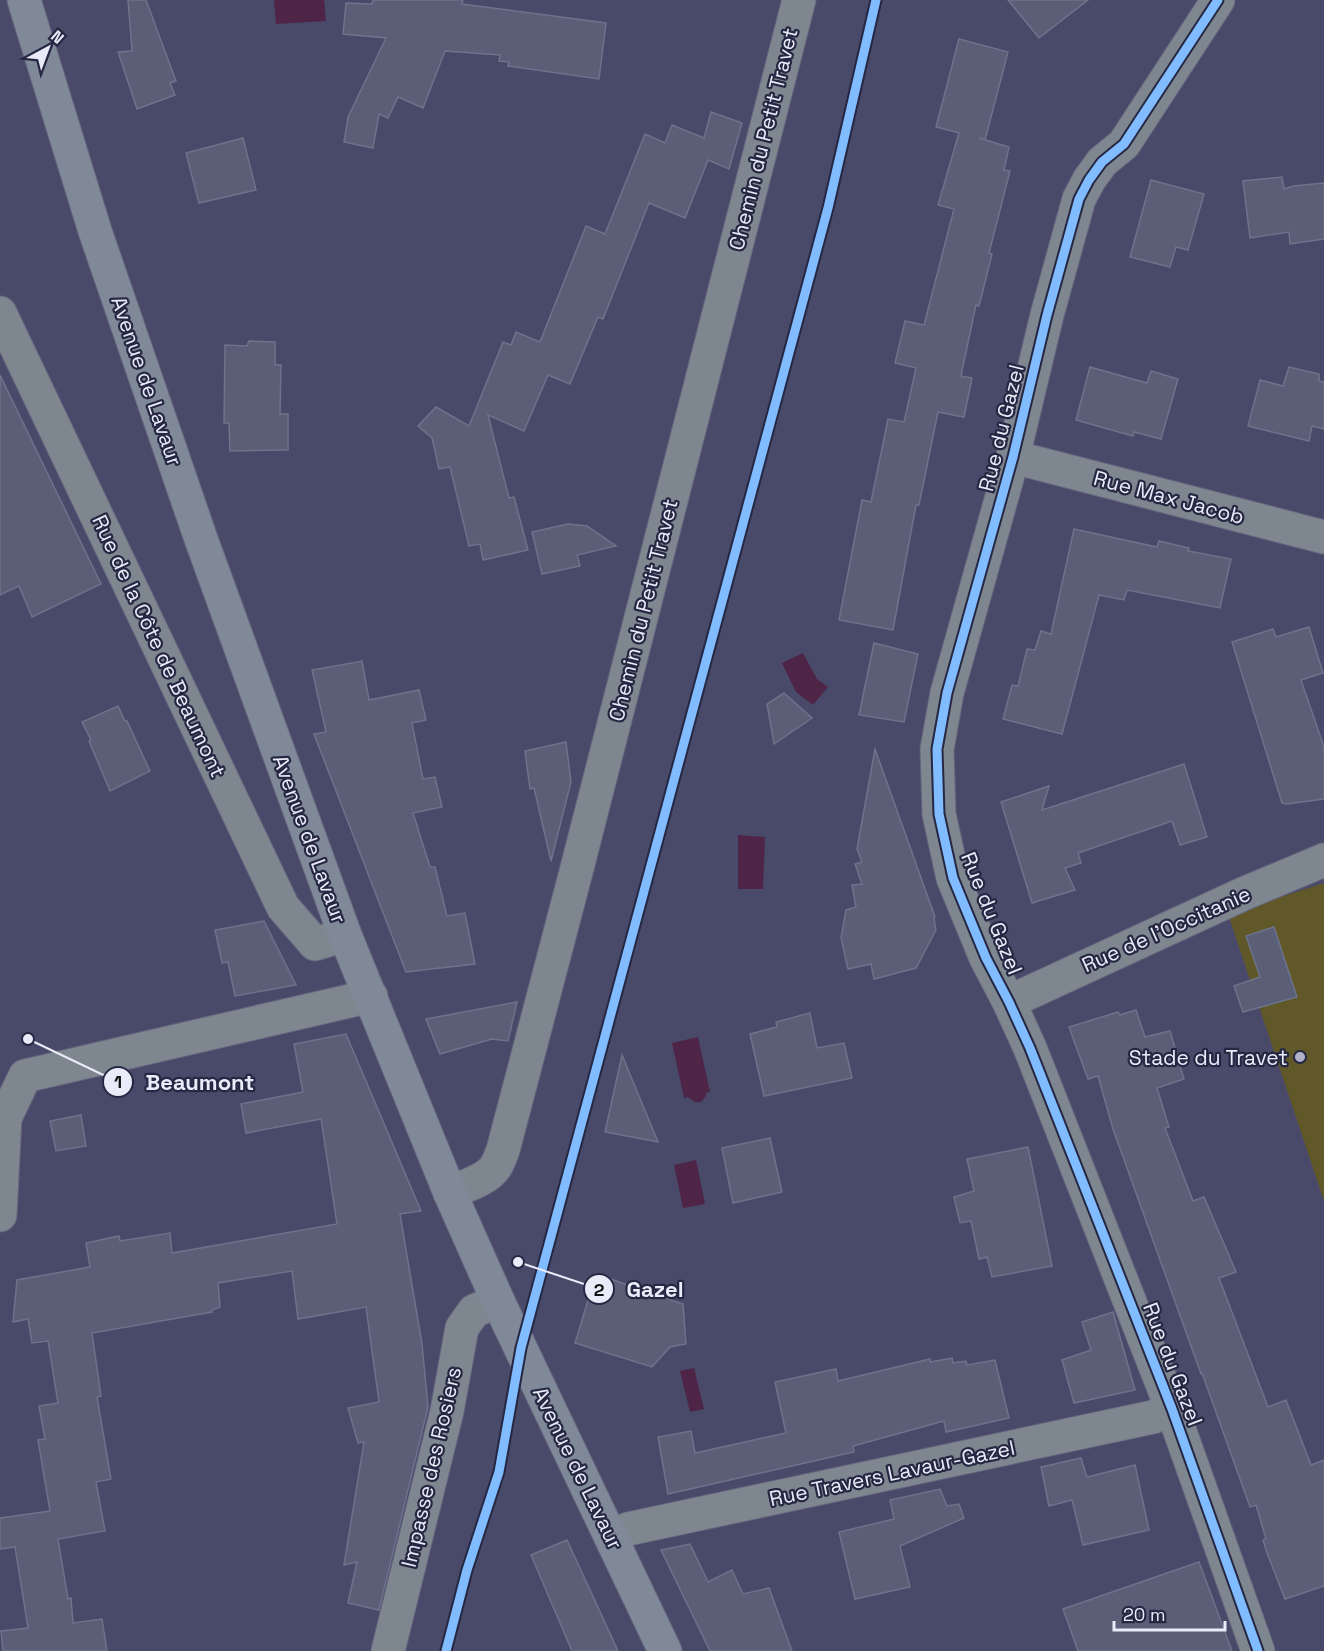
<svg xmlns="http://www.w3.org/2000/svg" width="1324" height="1651" viewBox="0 0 1324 1651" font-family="'Space Grotesk',sans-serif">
  <rect width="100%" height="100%" fill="#49496a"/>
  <!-- green -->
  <path fill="#605828" d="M1324 883V1201L1228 914Z"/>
  <!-- water -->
  <g fill="#4e2546">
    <path d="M274 0H324L326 21 276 24Z"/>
    <path d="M803 653 817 679 828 687 813 705 796 692 782 663Z"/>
    <path d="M738 835 765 837 763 889H738Z"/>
    <path d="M698 1037 710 1092 706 1093V1096L701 1102C694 1103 693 1101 688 1097L684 1098 672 1043Z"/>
    <path d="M696 1160 705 1204 683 1208 674 1165Z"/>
    <path d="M694 1368 704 1409 690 1412 680 1371Z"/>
  </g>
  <!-- building -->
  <g fill="#5a5f77" stroke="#6d738b" stroke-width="1.5">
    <path d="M128 0H146L176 81 170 83 175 95 137 109 118 52 132 51Z"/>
    <path d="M373 0H463L462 4 606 23 599 79 508 66 509 62 499 61 500 55 445 51 423 108 398 97 388 118 379 114 373 148 344 142 348 117 386 38 343 34 346 3 372 4Z"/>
    <path d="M1008 0H1088L1039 38Z"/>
    <path d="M959 39 1008 52 985 140 979 138 1009 147 1004 170 1010 171 989 253 992 254 979 306 976 305 961 376 972 378 964 417 938 412 919 505H916L893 630 839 620 862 500 871 502 888 419 904 422 916 368 895 363 905 321 924 325 954 209 938 205 959 133 936 127Z"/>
    <path d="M711 112 742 123 729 169 708 160 685 218 649 203 603 319 598 317 570 384 548 375 524 431 488 415 509 498 514 497 528 550 483 560 480 544 469 546 450 467 439 469 432 438 418 426 436 407 469 426 503 342 511 345 516 332 540 342 586 226 605 234 645 134 665 143 672 125 704 138Z"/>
    <path d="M243 138 256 190 199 203 186 153Z"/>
    <path d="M1282 177 1284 189 1293 186 1324 183V239L1290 244 1289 232 1250 238 1243 181Z"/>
    <path d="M1151 180 1204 194 1188 250 1176 247 1170 267 1130 257Z"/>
    <path d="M249 341 275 342V365H281L280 414H288V450L230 451 229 423H224L225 345 247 346Z"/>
    <path d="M1090 367 1147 383 1151 371 1178 379 1161 439 1134 432 1133 436 1076 420Z"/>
    <path d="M1289 367 1319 374V381L1324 382V429L1312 426 1309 441 1248 426 1260 380 1283 386Z"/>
    <path d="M0 375 101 584 32 617 19 586 0 595Z"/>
    <path d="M568 524 587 526 616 546 577 555 580 566 542 574 532 532Z"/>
    <path d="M1074 529 1157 547 1159 541 1189 548 1188 551 1231 559 1220 608 1127 590 1124 600 1099 595 1062 734 1003 719 1012 685 1018 686 1027 649 1035 650 1041 631 1051 634Z"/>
    <path d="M1309 627 1323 673 1301 680 1324 747V799L1287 804 1282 803 1232 642 1273 629 1276 637Z"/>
    <path d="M874 643 918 654 904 722 859 715Z"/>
    <path d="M362 661 369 700 419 690 426 720 412 723 423 779 435 777 442 807 413 813 430 867H435L447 916 465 913 475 964 406 972 314 734 326 732 312 670Z"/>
    <path d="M784 693 812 718 774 744 767 704Z"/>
    <path d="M118 706 125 721H127L150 771 110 791 89 741 91 740 82 722Z"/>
    <path d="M566 742 571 782 551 861 534 788 530 789 525 751Z"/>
    <path d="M875 749 935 917 934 919 936 930 916 968 874 979 871 964 848 969 841 938 846 910 856 907 852 885 862 884 855 864 862 862 857 849Z"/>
    <path d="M1184 764 1207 837 1180 845 1172 821 1078 853 1081 863 1065 868 1075 890 1032 903 1001 802 1049 786 1042 810Z"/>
    <path d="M264 921 296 985 235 996 228 962 222 963 215 930Z"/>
    <path d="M1274 927 1297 997 1243 1012 1234 986 1260 977 1246 936Z"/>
    <path d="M517 1002 508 1041 492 1039 440 1054 426 1019Z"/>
    <path d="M1136 1010 1145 1037 1170 1031 1184 1079 1157 1088 1169 1127 1165 1128 1193 1201 1204 1197 1236 1272 1219 1278 1268 1407 1286 1400 1311 1465 1324 1460V1586L1285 1599 1267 1553 1263 1540 1266 1539 1256 1505 1250 1507 1202 1373 1201 1374 1113 1129 1098 1076 1088 1079 1069 1027 1118 1012 1120 1015Z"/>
    <path d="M810 1013 817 1048 844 1043 852 1078 764 1096 750 1034 777 1027 776 1022Z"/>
    <path d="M346 1034 421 1211 400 1214 422 1344 428 1407 379 1610 348 1603 357 1562 344 1565 364 1442 358 1443 348 1408 379 1402 366 1307 298 1319 292 1271 218 1283 220 1307 212 1310V1312L92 1333 101 1396 97 1397 111 1479 96 1482 105 1531 58 1539 68 1599 71 1598 73 1623 102 1619 107 1651H3L1 1631 28 1628 15 1547 0 1549V1518L50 1511 38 1440 45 1439 39 1406 58 1403 48 1341 32 1343 28 1319 13 1322 17 1280 90 1267 86 1243 119 1236 120 1241 170 1233 172 1253 337 1224 321 1119 246 1133 241 1104 303 1092 294 1044Z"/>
    <path d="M622 1055 658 1142 605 1132Z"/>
    <path d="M81 1115 86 1146 56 1151 50 1121Z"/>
    <path d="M770 1138 782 1192 733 1203 722 1148Z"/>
    <path d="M1028 1147 1052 1266 992 1277 987 1257 979 1259 971 1221 960 1223 954 1197 974 1191 967 1159Z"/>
    <path d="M596 1274 683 1304 686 1344 670 1347 652 1367 575 1343Z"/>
    <path d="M1113 1312 1135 1390 1074 1403 1062 1360 1091 1350 1082 1322Z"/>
    <path d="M952 1358 953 1363 966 1361 967 1365 995 1360 1009 1418 946 1432 944 1421 853 1446 854 1452 668 1494 658 1437 691 1431 695 1453 786 1433 775 1382 836 1369 838 1381 930 1359V1362Z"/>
    <path d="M1081 1458 1087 1477 1135 1465 1149 1530 1083 1545 1072 1500 1049 1506 1041 1467Z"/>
    <path d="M940 1489 947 1506 959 1504 964 1518 900 1546 910 1587 855 1599 839 1532 894 1519 890 1500Z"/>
    <path d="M567 1540 602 1616 618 1651H572L531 1555Z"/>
    <path d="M690 1544 708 1582 732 1570 743 1594 769 1588 792 1651H710L661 1550Z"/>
    <path d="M1199 1562 1232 1651H1078L1063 1609Z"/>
  </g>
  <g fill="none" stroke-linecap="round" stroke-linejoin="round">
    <defs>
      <g id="street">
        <path d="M1218 0 1124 144 1102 162 1089 180 1079 199 1047 315 1013 457 947 693 937 749 939 814 953 878 986 958 1009 1002 1030 1048 1172 1409 1258 1651"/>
        <path d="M0 313 283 907 315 944 345 935"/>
        <path d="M1013 457 1324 537"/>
        <path d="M1009 1002 1243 894 1324 860"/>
        <path d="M450 1193C462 1187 482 1181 491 1172 497 1167 500 1158 503 1150L576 872 799 0"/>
        <path d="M0 1215 5 1118 25 1076 371 996"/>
        <path d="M611 1537 628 1529 1153 1417 1172 1409"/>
        <path d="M388 1651 447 1411 462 1328 474 1311 498 1301"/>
      </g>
      <path id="primary" d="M24 0 95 231 201 539 345 935 450 1193 498 1301 665 1651"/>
    </defs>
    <!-- street casing -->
    <use href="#street" stroke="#65657e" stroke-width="35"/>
    <!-- primary casing -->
    <use href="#primary" stroke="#65657e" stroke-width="35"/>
    <!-- street -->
    <use href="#street" stroke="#7e878f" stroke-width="33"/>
    <!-- primary -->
    <use href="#primary" stroke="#808998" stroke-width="33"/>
    <defs>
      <g id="cycleway">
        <path d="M1218 0 1124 144 1102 162 1089 180 1079 199 1047 315 1013 457 947 693 937 749 939 814 953 878 986 958 1009 1002 1030 1048 1172 1409 1258 1651"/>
        <path d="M446 1651 467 1570 499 1472 521 1348 828 208 876 0"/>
      </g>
    </defs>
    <!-- cycleway casing -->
    <use href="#cycleway" stroke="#262843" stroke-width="13"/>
    <!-- cycleway -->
    <use href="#cycleway" stroke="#80bcff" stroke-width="9"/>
  </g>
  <!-- markers -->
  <circle fill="#b1b2c7" stroke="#262843" stroke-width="2" cx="1300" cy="1057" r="6"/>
  <g text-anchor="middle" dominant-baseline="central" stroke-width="4.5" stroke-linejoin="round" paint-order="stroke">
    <!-- street labels -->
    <g font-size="21" fill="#e9ebf9" stroke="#262843">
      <text transform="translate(763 139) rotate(-76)">Chemin du Petit Travet</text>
      <text transform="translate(147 381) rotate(71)">Avenue de Lavaur</text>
      <text transform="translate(1001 428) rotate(-76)">Rue du Gazel</text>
      <text transform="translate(1169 497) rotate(15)">Rue Max Jacob</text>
      <text transform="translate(643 610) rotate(-76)">Chemin du Petit Travet</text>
      <text transform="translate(159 646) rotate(65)">Rue de la Côte de Beaumont</text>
      <text transform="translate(310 839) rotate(70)">Avenue de Lavaur</text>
      <text transform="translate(992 913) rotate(68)">Rue du Gazel</text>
      <text transform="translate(1166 929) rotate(-24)">Rue de l'Occitanie</text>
      <text transform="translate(1173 1364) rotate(69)">Rue du Gazel</text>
      <text transform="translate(431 1467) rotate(-77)">Impasse des Rosiers</text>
      <text transform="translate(578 1468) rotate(64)">Avenue de Lavaur</text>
      <text transform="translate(892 1473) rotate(-12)">Rue Travers Lavaur-Gazel</text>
    </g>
    <!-- poi labels -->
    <g font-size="21" fill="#e9ebf9" stroke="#262843" text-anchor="end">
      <text x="1288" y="1057">Stade du Travet</text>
    </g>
  </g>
  <!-- callouts -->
  <path fill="none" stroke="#e9ebf9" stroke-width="2" d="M28 1039L118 1082M518 1262L599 1289"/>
  <g fill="#e9ebf9" stroke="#262843" stroke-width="2">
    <circle cx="28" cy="1039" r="6"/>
    <circle cx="518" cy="1262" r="6"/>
    <circle cx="118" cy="1082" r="15"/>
    <circle cx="599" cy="1289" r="15"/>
  </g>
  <g font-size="18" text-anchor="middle" font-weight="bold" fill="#111">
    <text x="118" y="1088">1</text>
    <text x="599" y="1296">2</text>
  </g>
  <g font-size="22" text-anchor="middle" font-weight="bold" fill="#e9ebf9" stroke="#262843" stroke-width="4.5" stroke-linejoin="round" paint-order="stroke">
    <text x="200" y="1090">Beaumont</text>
    <text x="655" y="1297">Gazel</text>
  </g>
  <!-- north arrow -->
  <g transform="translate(48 48) rotate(41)" stroke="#262843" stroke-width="4.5" paint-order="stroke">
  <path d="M0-4.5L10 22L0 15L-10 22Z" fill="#e9ebf9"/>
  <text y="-9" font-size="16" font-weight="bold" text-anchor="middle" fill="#e9ebf9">N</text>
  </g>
  <!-- scale -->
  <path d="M1114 1621v9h111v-9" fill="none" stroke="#e9ebf9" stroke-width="3"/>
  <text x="1123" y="1621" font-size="18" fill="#e9ebf9" stroke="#262843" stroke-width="4.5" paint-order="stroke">20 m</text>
</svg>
